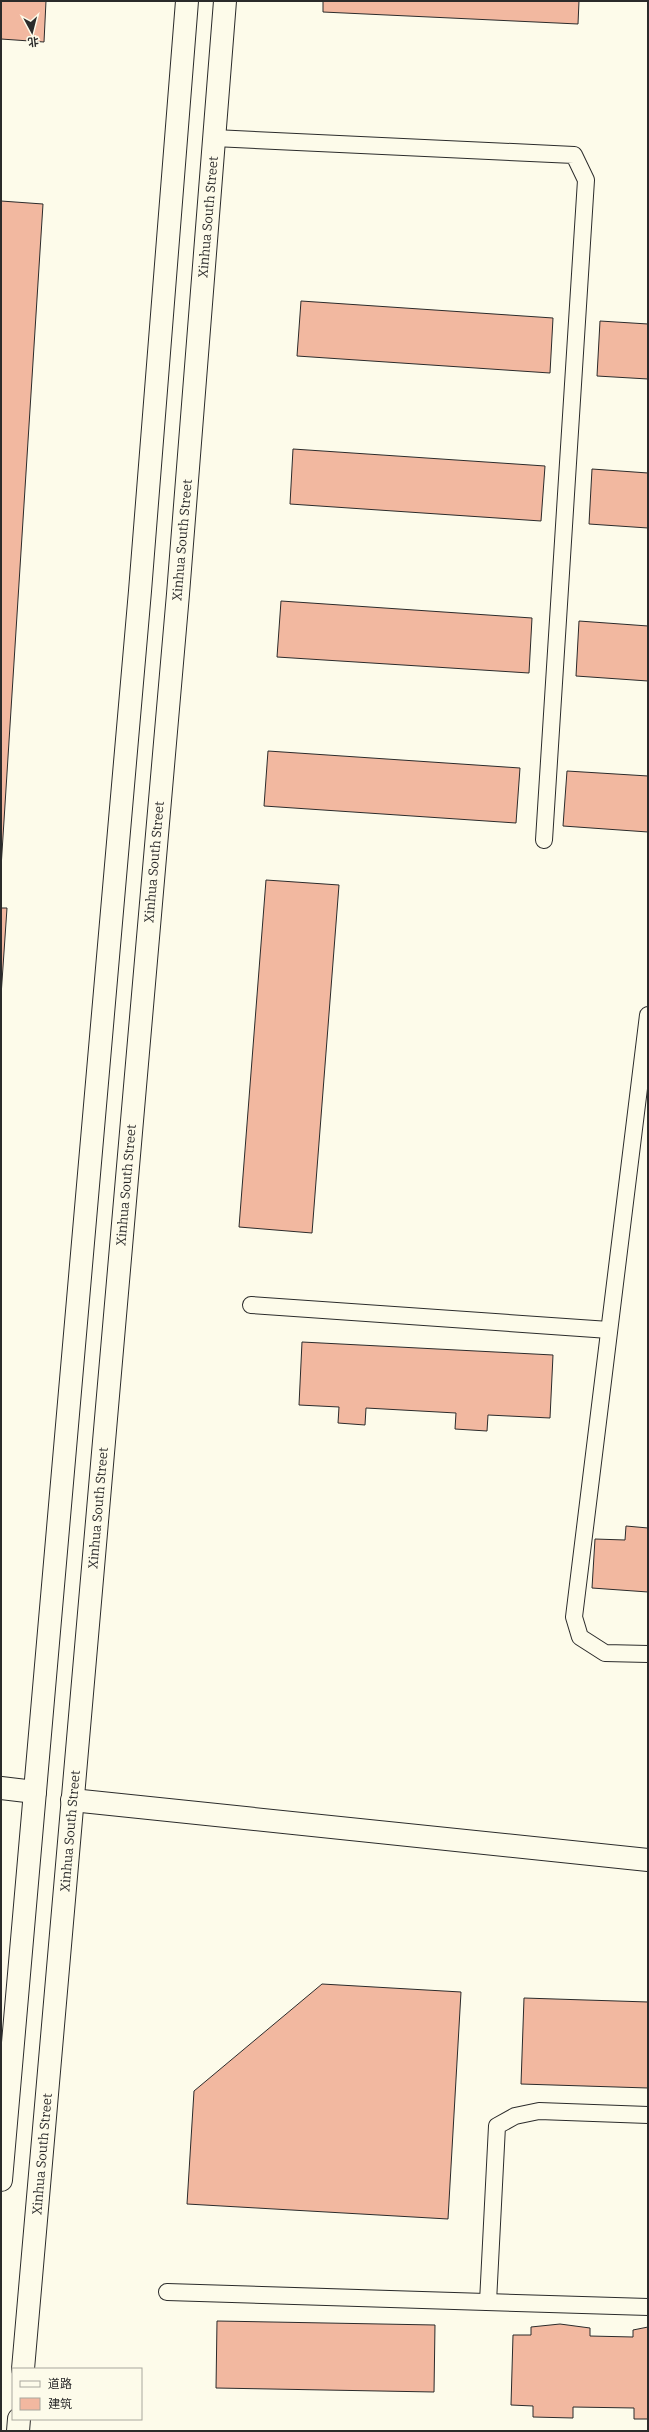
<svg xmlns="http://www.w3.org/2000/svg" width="649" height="2432" viewBox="0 0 649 2432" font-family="Bitter,'Noto Sans SC',serif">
  <rect width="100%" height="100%" fill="#fdfbea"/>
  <!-- building -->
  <g fill="#f2b8a0" stroke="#2b2b2b">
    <path d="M1 1H46L44 42 1 39Z"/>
    <path d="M323 1H579L578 24 323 12Z"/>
    <path d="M1 201 43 204 1 868Z"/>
    <path d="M301 301 553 318 550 373 297 356Z"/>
    <path d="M600 321 648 324V379L597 376Z"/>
    <path d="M293 449 545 466 541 521 290 504Z"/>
    <path d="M592 469 648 473V528L589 524Z"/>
    <path d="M281 601 532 618 529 673 277 657Z"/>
    <path d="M579 621 648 626V681L576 676Z"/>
    <path d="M268 751 520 768 516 823 264 806Z"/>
    <path d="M567 771 648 776V832L563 826Z"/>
    <path d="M266 880 339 885 312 1233 239 1227Z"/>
    <path d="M1 908H7L1 996Z"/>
    <path d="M302 1342 553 1355 550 1418 488 1415 487 1431 455 1429 456 1413 366 1408 365 1425 338 1423 339 1407 299 1405Z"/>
    <path d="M626 1526 648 1528V1592L592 1588 595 1539 625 1540Z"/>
    <path d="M322 1984 461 1992 448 2219 187 2204 194 2091Z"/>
    <path d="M524 1998 648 2002V2088L521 2084Z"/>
    <path d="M217 2321 435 2325 434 2392 216 2388Z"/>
    <path d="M560 2324 590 2328V2336L633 2337V2330L648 2327V2419H634V2408L573 2407V2418L533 2417V2406L511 2405 513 2335H531V2327Z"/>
  </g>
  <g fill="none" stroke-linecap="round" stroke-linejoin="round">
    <defs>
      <g id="lane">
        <path d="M214 138 574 155 586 180 544 840"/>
        <path d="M648 1015 574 1617 580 1637 605 1653 648 1654"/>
        <path d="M251 1305 609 1330"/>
        <path d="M167 2292 648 2307"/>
        <path d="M488 2302 497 2126 515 2116 539 2111 648 2115"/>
      </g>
      <path id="street" d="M1 1788 35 1792"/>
      <g id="secondary">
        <path d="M72 1800 648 1860"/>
        <path d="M1 2180 140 591 187 1"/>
        <path d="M23 2369 178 594 225 1"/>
        <path d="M18 2431 19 2419"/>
      </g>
    </defs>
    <!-- lane casing -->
    <use href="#lane" stroke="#2b2b2b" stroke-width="18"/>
    <!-- street casing -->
    <use href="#street" stroke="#2b2b2b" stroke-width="24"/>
    <!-- secondary casing -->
    <use href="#secondary" stroke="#2b2b2b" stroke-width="24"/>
    <!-- lane -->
    <use href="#lane" stroke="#fdfbea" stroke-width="16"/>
    <!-- street -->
    <use href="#street" stroke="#fdfbea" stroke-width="22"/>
    <!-- secondary -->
    <use href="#secondary" stroke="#fdfbea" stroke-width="22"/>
  </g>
  <g text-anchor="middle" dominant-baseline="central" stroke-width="3" stroke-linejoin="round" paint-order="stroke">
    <!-- street labels -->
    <g font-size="13" fill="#2b2b2b" stroke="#fdfbea">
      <text transform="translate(208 217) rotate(-85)">Xinhua South Street</text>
      <text transform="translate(182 540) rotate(-85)">Xinhua South Street</text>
      <text transform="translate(154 862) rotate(-85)">Xinhua South Street</text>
      <text transform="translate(126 1185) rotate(-85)">Xinhua South Street</text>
      <text transform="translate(98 1508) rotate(-85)">Xinhua South Street</text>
      <text transform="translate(70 1831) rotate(-85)">Xinhua South Street</text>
      <text transform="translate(42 2154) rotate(-85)">Xinhua South Street</text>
    </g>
  </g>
  <!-- border -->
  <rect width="649" height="2432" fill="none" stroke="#2b2b2b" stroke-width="4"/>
  <!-- legend -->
  <rect x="12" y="2368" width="130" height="52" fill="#fdfbea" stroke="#a9a89e"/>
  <rect x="20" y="2381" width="20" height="6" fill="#fdfbea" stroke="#a9a89e"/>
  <text x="48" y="2388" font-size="12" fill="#2b2b2b">道路</text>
  <rect x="20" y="2398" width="20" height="12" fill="#f2b8a0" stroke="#a9a89e"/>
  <text x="48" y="2408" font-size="12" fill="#2b2b2b">建筑</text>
  <!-- north arrow -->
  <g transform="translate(32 32) rotate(173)" stroke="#fdfbea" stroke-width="3" paint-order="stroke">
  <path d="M0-3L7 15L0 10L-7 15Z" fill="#2b2b2b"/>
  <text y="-6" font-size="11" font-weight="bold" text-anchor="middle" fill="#2b2b2b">北</text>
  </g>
</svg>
